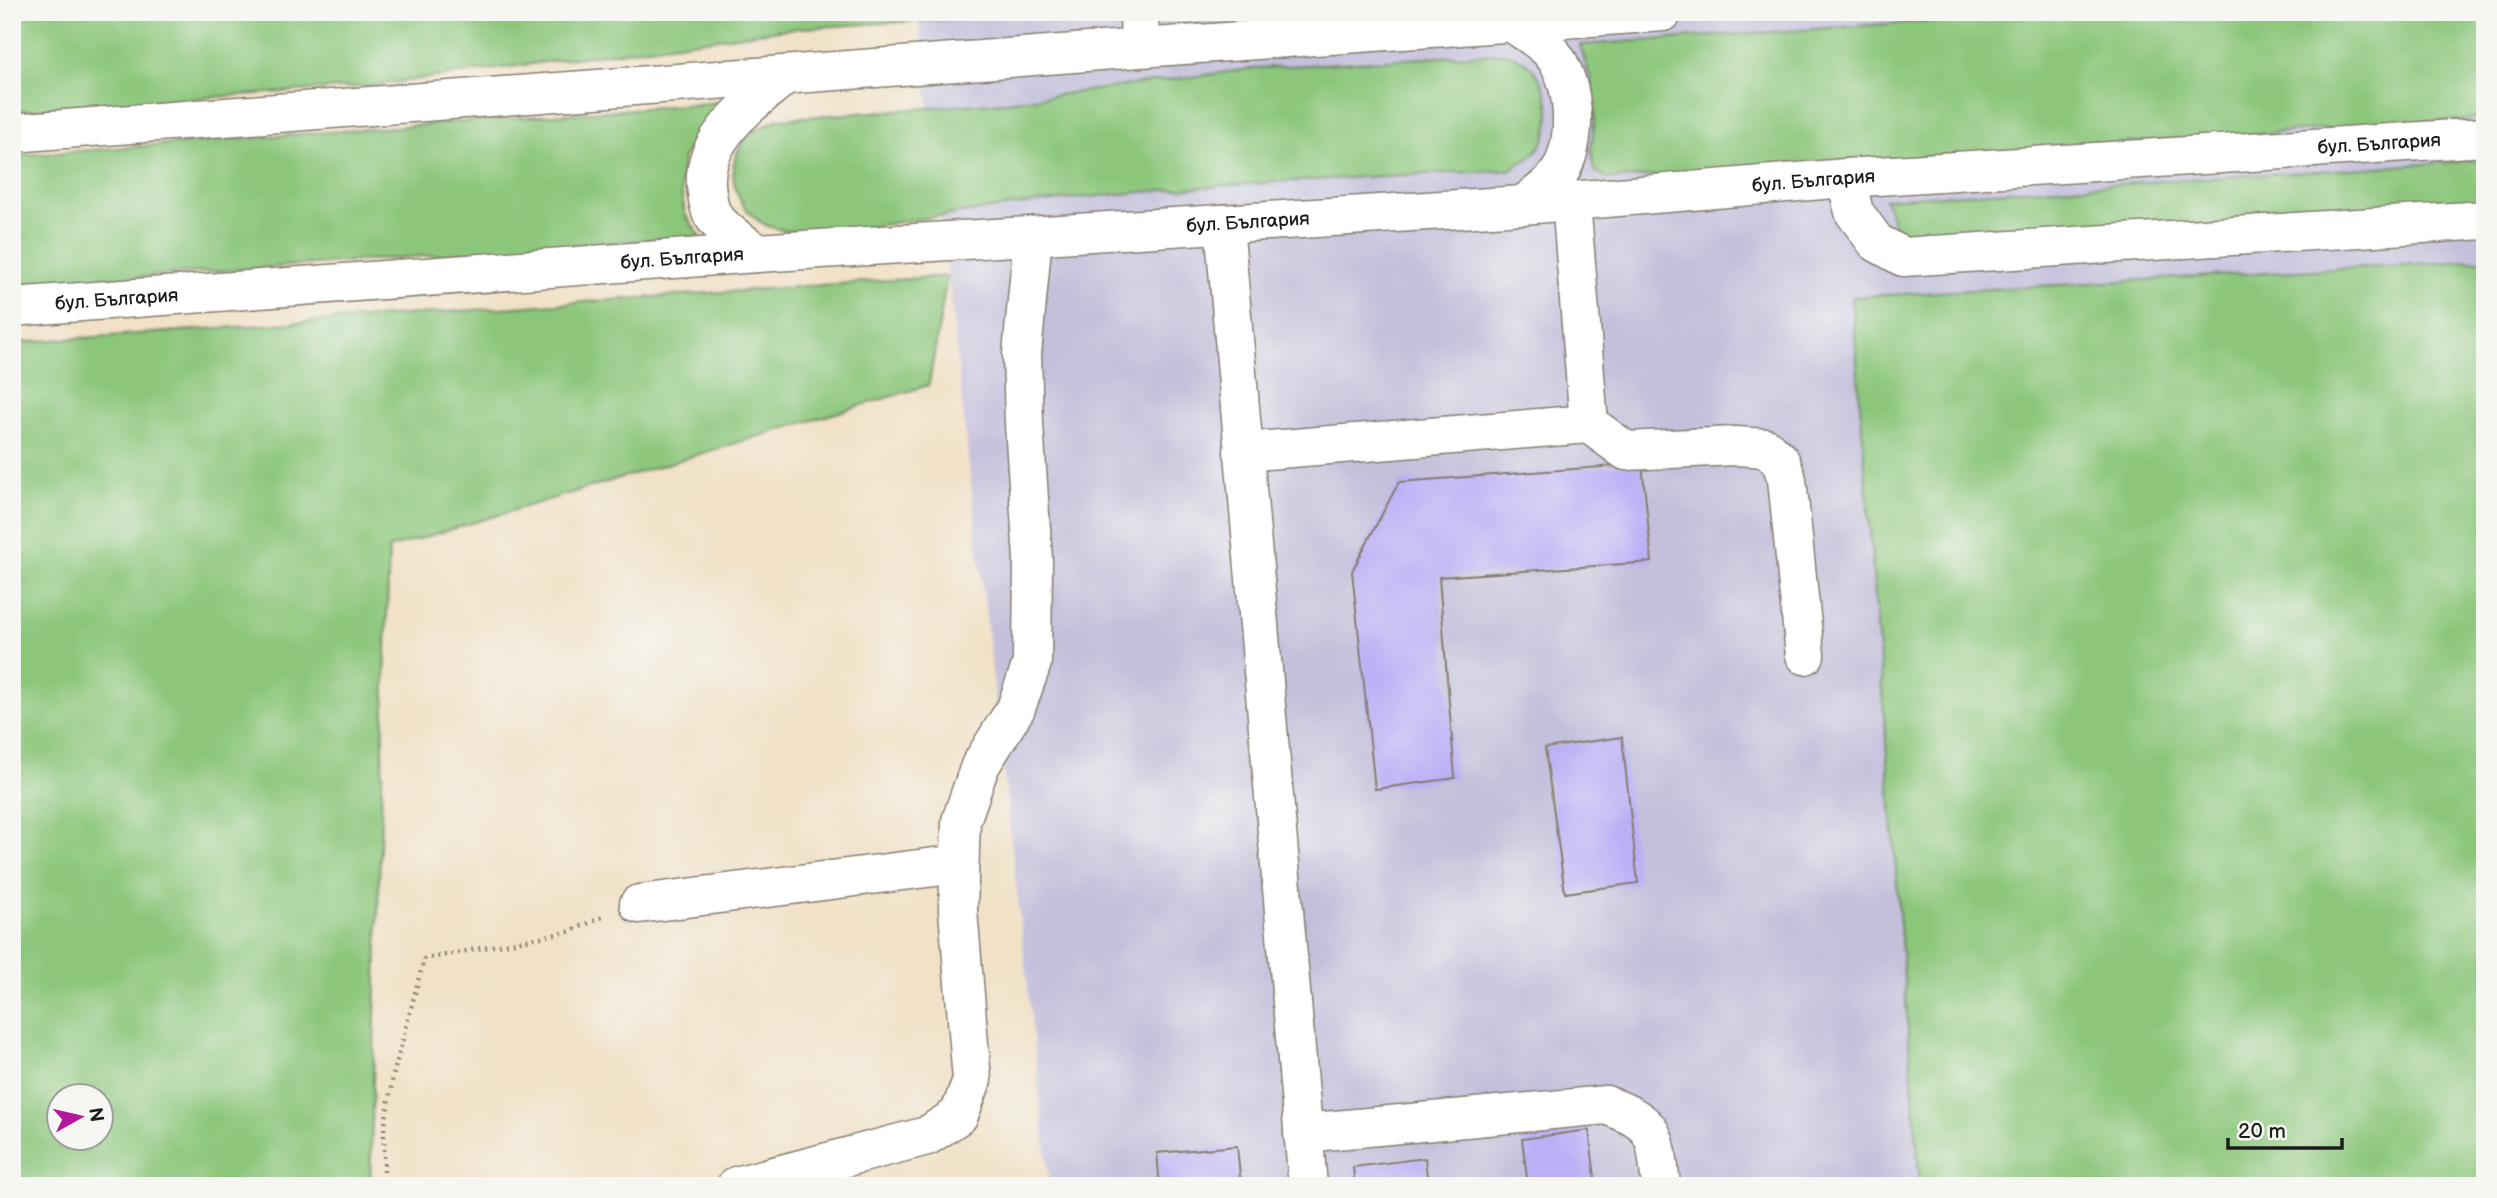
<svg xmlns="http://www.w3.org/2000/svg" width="2497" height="1198" viewBox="0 0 2497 1198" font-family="'Balsamiq Sans',sans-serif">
  <rect width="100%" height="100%" fill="#f6f6f2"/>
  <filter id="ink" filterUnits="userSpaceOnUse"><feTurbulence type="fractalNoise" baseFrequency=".0143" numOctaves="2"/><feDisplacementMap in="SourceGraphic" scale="14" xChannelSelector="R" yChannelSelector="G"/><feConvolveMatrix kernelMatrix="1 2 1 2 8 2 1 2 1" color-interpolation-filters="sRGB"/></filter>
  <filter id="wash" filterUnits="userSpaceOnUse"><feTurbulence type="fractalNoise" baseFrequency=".00686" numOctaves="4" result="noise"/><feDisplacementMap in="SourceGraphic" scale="28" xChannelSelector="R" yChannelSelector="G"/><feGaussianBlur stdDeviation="1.57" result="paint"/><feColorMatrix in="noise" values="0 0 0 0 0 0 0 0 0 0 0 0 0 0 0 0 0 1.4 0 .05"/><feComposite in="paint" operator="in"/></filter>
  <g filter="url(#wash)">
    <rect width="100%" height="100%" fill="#f1e1c6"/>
    <!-- industrial -->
    <path fill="#c4c0db" d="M918 12H2485V1186H1050Z"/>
    <!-- green -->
    <g fill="#8bc67a" stroke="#54714b" stroke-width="2" fill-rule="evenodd">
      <path d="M12 12H1067L787 29 370 86 12 111Z"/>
      <path d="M2062 12H2485V118L1608 179 1594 170 1591 147 1595 117 1591 80 1580 45Z"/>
      <path d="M1506 53C1513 57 1524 60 1530 66 1552 89 1558 133 1532 155 1526 161 1516 165 1509 170 1350 178 1191 184 1034 203 985 209 936 217 887 224 854 229 815 236 782 230 747 224 726 189 736 155 743 135 760 127 779 119L1005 102 1257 68Z"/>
      <path d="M725 102 683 157 681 189 685 214 700 236 12 286V156Z"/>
      <path d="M2485 160V213L1929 245 1895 226 1885 199Z"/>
      <path d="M2485 260V1186H1920L1852 297Z"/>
      <path d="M947 276 929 385 389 548 370 1186H12V343ZM102 1096V1138H60V1096Z"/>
    </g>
    <g id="blocks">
      <!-- building -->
      <g fill="#bcaff6">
        <path d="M1642 464 1652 562 1439 577 1455 778 1375 789 1352 571 1399 482Z"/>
        <path d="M1622 737 1638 883 1565 893 1545 748Z"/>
        <path d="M1589 1130 1596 1186H1528L1522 1139Z"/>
        <path d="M1237 1146 1241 1186H1160L1157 1153Z"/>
        <path d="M1425 1158 1428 1186H1355L1353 1167Z"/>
      </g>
    </g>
  </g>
  <g filter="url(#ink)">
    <use href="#blocks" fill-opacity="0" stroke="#867e71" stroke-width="2"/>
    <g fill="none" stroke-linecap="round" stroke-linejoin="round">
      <defs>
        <g id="minor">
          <path d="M1139 12 1140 48"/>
          <path d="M1846 178 1854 212 1876 242 1903 257 2485 220"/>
          <path d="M1224 224 1308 1186"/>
          <path d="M1589 424 1626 451 1736 446 1766 448 1780 460 1787 479 1805 655"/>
          <path d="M1243 452 1589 424 1571 201"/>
          <path d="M639 904 959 864"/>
          <path d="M1303 1133 1606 1105C1658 1124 1655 1134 1661 1186"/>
          <path d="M736 1186 927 1136 959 1115 972 1080 958 910 961 821 980 766 1016 708 1032 663 1033 559 1024 424 1022 354 1033 236"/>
        </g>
        <g id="highway">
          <path d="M1511 22C1523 30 1536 38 1546 47 1575 73 1579 135 1562 168 1554 184 1536 195 1523 205"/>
          <path d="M12 133 1140 48 1663 12"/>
          <path d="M757 253C741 241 723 231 712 214 709 208 708 199 707 193 697 141 750 105 784 76"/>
          <path id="s1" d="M12 307 757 253 1523 205 1846 178 2485 137"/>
        </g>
      </defs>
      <!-- minor casing -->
      <use href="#minor" stroke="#867e71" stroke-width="41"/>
      <!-- highway casing -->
      <use href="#highway" stroke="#867e71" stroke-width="41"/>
      <!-- path -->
      <path stroke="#867e71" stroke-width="4.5" stroke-dasharray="2 5" stroke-linecap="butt" d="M384 1186V1130L393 1076 424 959 568 932 603 917"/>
      <!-- minor -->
      <use href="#minor" stroke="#fff" stroke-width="38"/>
      <!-- highway -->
      <use href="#highway" stroke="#fff" stroke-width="38"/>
    </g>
  </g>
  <g text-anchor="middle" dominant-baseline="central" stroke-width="6" stroke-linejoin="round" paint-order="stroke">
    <!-- street labels -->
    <g font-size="19" fill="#1c1c1c" stroke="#f6f6f2">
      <text stroke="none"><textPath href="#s1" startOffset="2373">бул. България</textPath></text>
      <text stroke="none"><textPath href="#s1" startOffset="1806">бул. България</textPath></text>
      <text stroke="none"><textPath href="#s1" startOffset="1239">бул. България</textPath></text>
      <text stroke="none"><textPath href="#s1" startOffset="672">бул. България</textPath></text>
      <text stroke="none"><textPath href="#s1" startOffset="105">бул. България</textPath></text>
    </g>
  </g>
  <!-- margin -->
  <rect width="2497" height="1198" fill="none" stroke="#f6f6f2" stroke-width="42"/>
  <!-- north arrow -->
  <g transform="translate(80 1117) rotate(82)"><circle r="33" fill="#f6f6f2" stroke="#9f9f9c" stroke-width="2"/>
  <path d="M0-5L12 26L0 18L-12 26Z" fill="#b5179e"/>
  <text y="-10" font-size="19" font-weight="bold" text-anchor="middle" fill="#1c1c1c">N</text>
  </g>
  <!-- scale -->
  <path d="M2228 1138v10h114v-10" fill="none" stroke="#1c1c1c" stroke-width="3.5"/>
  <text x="2238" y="1138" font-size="21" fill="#1c1c1c" stroke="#f6f6f2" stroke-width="5" paint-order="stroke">20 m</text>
</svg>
